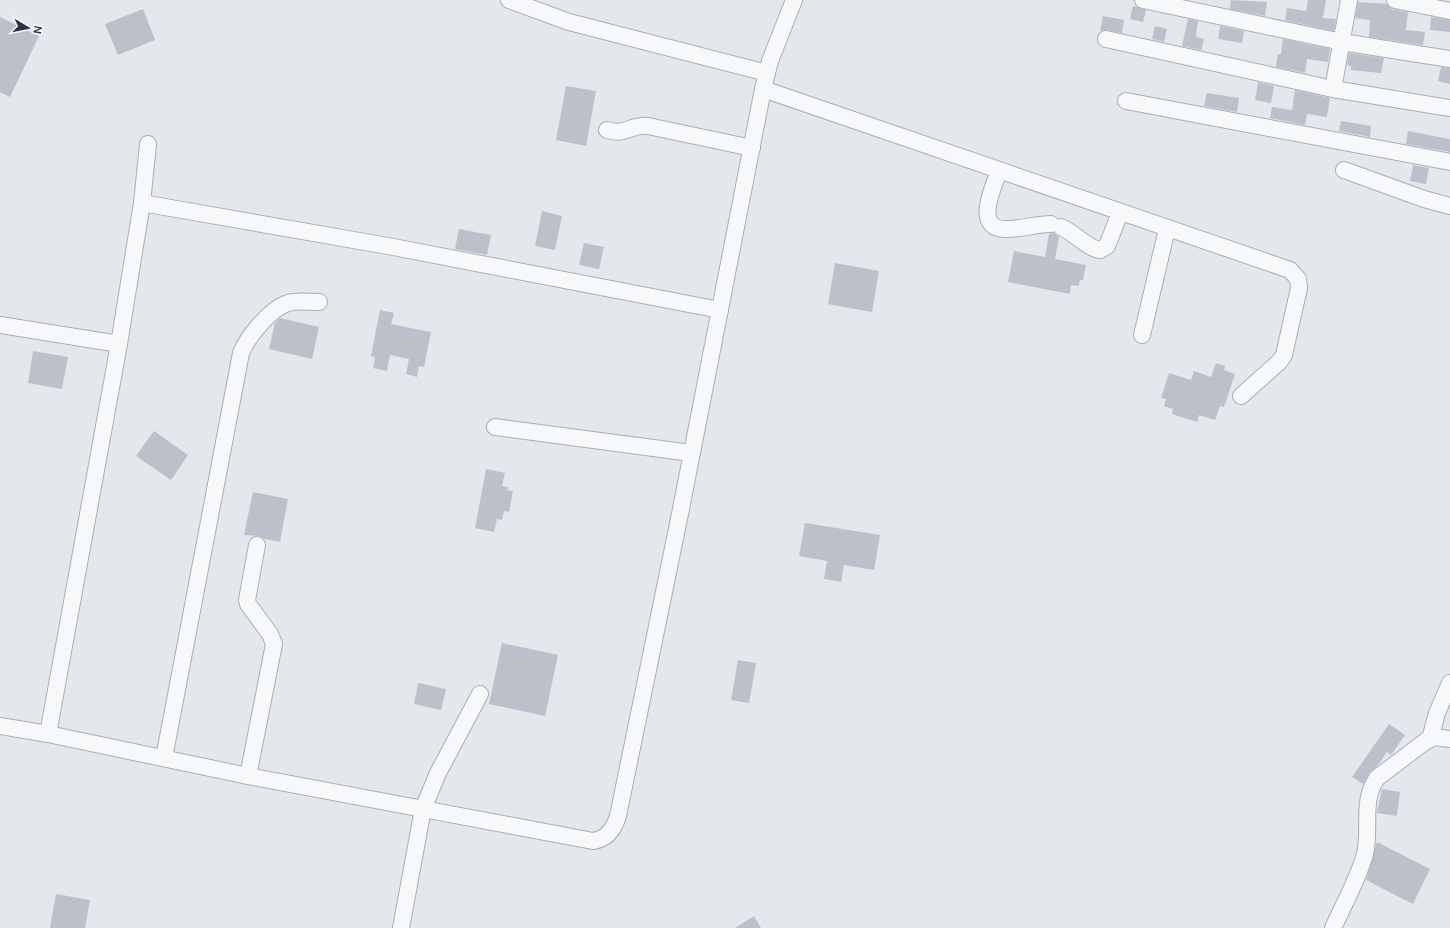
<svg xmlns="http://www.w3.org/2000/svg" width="1450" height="928" viewBox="0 0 1450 928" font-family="Manrope,sans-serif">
  <rect width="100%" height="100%" fill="#e4e7ec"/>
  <!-- building -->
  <g fill="#bbc0ca">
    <path d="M1231 0 1267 2 1265 16 1230 9Z"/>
    <path d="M1308 0H1326L1323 18 1336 19 1334 31 1285 20 1287 8 1306 11Z"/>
    <path d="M1358 2 1387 4 1391 9 1408 12 1406 30 1425 32 1423 45 1369 37 1370 20 1355 18Z"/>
    <path d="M1133 6 1146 10 1143 22 1130 19Z"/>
    <path d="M143 9 155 40 118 55 105 24Z"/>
    <path d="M1103 16 1124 20 1122 33 1108 30 1100 31Z"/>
    <path d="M0 17 39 36 10 97 0 92Z"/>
    <path d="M1431 17 1450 20V32L1430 30Z"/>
    <path d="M1188 19 1198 21 1196 37 1204 39 1201 50 1182 46Z"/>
    <path d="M1155 26 1167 29 1164 42 1152 39Z"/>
    <path d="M1220 26 1244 31 1242 43 1218 39Z"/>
    <path d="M1283 39 1330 49 1328 62 1307 59 1305 73 1276 67 1278 54H1281Z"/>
    <path d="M1349 53 1384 58 1381 73 1351 70V66L1347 65Z"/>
    <path d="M1441 67 1450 68V84L1438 81Z"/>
    <path d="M1258 82 1274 86 1271 103 1255 100Z"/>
    <path d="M566 86 596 91 586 146 556 140Z"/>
    <path d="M1295 90 1330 98 1327 117 1307 114 1305 125 1270 118 1272 107 1292 110Z"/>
    <path d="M1207 93 1239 98 1237 112 1204 106Z"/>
    <path d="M1341 121 1371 126 1370 137 1339 131Z"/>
    <path d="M1408 131 1450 139V152L1406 144Z"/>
    <path d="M1413 165 1429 168 1426 184 1410 181Z"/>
    <path d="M542 211 562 216 555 250 535 246Z"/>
    <path d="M459 229 491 235 487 255 455 249Z"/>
    <path d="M1054 233 1059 237 1055 259 1086 265 1083 280H1080L1079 286 1071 285 1070 294 1008 282 1014 251 1045 257 1049 234Z"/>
    <path d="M584 243 604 247 599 269 579 265Z"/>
    <path d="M835 263 879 271 872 312 828 304Z"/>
    <path d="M380 310 394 313 391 324 431 332 424 367 419 366 417 377 406 374 409 359 390 355 387 371 373 368 375 357 371 356Z"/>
    <path d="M280 318 319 327 312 359 269 349 275 323Z"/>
    <path d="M33 351 68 357 62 389 28 383Z"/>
    <path d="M1216 363 1225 366 1224 370 1235 374 1224 407 1220 406 1215 420 1199 415 1197 422 1172 414 1173 409 1164 406 1166 399 1161 398 1169 373 1191 380 1194 371 1211 377Z"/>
    <path d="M154 431 188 455 171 480 136 456Z"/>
    <path d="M486 469 505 473 502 486 508 487 507 490 513 491 509 512 504 511 502 520 497 519 494 532 475 528Z"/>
    <path d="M253 492 288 499 280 542 264 539 259 536 244 535Z"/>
    <path d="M805 523 880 535 874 570 844 565 841 582 824 579 827 561 799 556Z"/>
    <path d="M502 643 558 655 545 716 489 704Z"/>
    <path d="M738 660 756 663 749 703 731 700Z"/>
    <path d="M418 683 446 689 441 710 414 704Z"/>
    <path d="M1389 724 1405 735 1391 755 1387 752 1378 765 1369 773 1363 784 1352 777Z"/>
    <path d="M1382 789 1400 792 1397 816 1377 813Z"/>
    <path d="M1377 842 1430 869 1413 904 1366 880Z"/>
    <path d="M56 894 90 900 85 928H50Z"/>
    <path d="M754 916 761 928H735Z"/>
  </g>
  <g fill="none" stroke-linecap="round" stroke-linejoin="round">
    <defs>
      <g id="minor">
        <path d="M509 0 569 22 767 73"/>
        <path d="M1143 0 1342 42 1450 59"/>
        <path d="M1395 0 1450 11"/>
        <path d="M1106 39 1333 89 1450 108"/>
        <path d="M763 89 1290 270 1298 279 1299 288 1284 355 1279 362 1241 396"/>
        <path d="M1333 89 1349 0"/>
        <path d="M1126 101 1450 162"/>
        <path d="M607 130C627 136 630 124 648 126L752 148"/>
        <path d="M1344 170 1424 199 1450 206"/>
        <path d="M999 171C993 188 972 231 1008 229 1023 229 1036 224 1051 224"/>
        <path d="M142 203 388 246 720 310"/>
        <path d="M1061 227C1073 232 1089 249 1100 250L1107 246 1120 213"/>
        <path d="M0 325 119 344"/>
        <path d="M1142 335 1167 229"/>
        <path d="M495 427 691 453"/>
        <path d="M0 726 48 734 248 776 593 841C607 839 614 829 618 816L680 514 763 89 770 61 794 0"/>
        <path d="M48 734 119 344 142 203 148 144"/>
        <path d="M1430 739 1437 713 1450 683"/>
        <path d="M164 758 241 353C248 336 270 309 288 303 298 300 309 302 319 302"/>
        <path d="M248 776 274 644 270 634 248 604 247 600 257 545"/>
        <path d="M401 928 423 809 438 773 480 694"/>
        <path d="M1333 928C1344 904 1358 879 1365 854 1371 829 1361 801 1377 778L1426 741 1434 737 1450 739"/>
      </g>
    </defs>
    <!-- minor casing -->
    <use href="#minor" stroke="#a9aeb7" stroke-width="18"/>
    <!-- minor -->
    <use href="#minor" stroke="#f7f8fa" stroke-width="16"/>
  </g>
  <!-- north arrow -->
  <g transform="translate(28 28) rotate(100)" stroke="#f4f6f9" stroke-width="3" paint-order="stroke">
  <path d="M0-3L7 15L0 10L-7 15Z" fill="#2b3445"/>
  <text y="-6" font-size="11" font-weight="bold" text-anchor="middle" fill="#2b3445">N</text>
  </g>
</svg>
